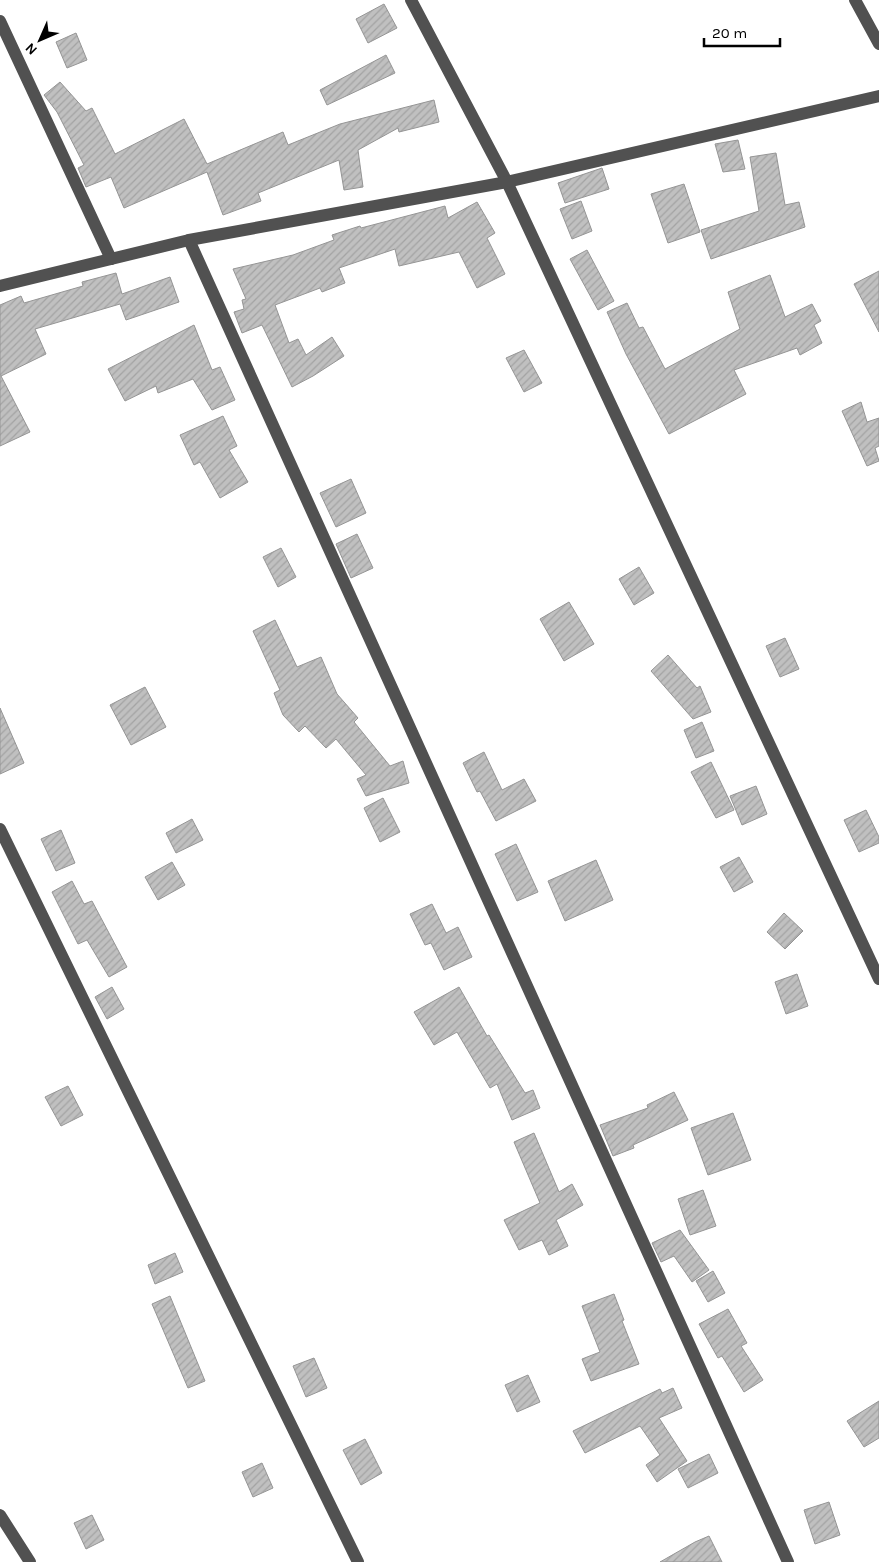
<svg xmlns="http://www.w3.org/2000/svg" width="879" height="1562" viewBox="0 0 879 1562" font-family="Karla,sans-serif">
  <defs>
    <pattern id="building-hatch" width="6" height="6" patternUnits="userSpaceOnUse" patternTransform="scale(1.25)"><rect width="6" height="6" fill="#c0c0c0"/><path d="M-1 1l2-2M0 6l6-6M5 7l2-2" fill="none" stroke="#a3a3a3"/></pattern>
  </defs>
  <rect width="100%" height="100%" fill="#fff"/>
  <!-- building -->
  <g fill="url(#building-hatch)" stroke="#959595">
    <path d="M384 4 397 28 368 43 356 19Z"/>
    <path d="M76 33 87 60 67 68 56 42Z"/>
    <path d="M386 55 395 73 327 105 320 90Z"/>
    <path d="M60 82 86 111 92 108 115 154 184 119 207 164 283 132 288 145 340 124 434 100 439 122 399 132 398 128 358 150 363 187 344 190 339 160 258 193 261 201 223 215 207 172 124 208 111 177 86 187 78 168 84 165 57 112 44 95Z"/>
    <path d="M738 140 745 169 723 172 715 144Z"/>
    <path d="M776 153 785 205 799 202 805 227 711 259 701 230 759 211 750 157Z"/>
    <path d="M602 168 609 189 565 203 558 183Z"/>
    <path d="M684 184 700 232 668 243 651 194Z"/>
    <path d="M581 201 592 231 572 239 560 209Z"/>
    <path d="M477 202 495 233 487 238 505 274 477 288 459 252 399 266 395 249 339 268 345 283 322 292 320 288 275 305 289 343 298 339 306 355 332 337 344 356 313 376 292 387 262 325 242 333 234 312 244 309 242 300 246 299 233 269 293 255 334 240 332 235 360 226 361 228 445 206 448 218Z"/>
    <path d="M587 250 614 301 598 310 570 259Z"/>
    <path d="M879 271V332L854 284Z"/>
    <path d="M116 273 122 294 170 277 179 302 126 320 120 304 35 329 46 354 1 376 30 432 0 446V305L21 296 24 303 83 286 82 282Z"/>
    <path d="M770 275 785 317 812 304 821 321 814 325 822 343 800 355 797 348 734 370 746 394 669 434 626 354 607 312 627 303 639 328 643 327 665 369 740 329 728 292Z"/>
    <path d="M194 325 212 370 220 367 235 400 212 410 193 379 158 393 156 386 125 401 108 369Z"/>
    <path d="M524 350 542 383 524 392 506 358Z"/>
    <path d="M861 402 867 422 879 418V446L875 448 879 461 867 466 842 411Z"/>
    <path d="M223 416 237 446 229 450 248 482 220 498 200 462 194 465 180 435Z"/>
    <path d="M351 479 366 513 336 527 320 493Z"/>
    <path d="M357 534 373 568 351 578 336 544Z"/>
    <path d="M281 548 296 577 278 587 263 557Z"/>
    <path d="M639 567 654 593 634 605 619 579Z"/>
    <path d="M569 602 594 644 564 661 540 619Z"/>
    <path d="M275 620 297 667 321 657 337 694 358 718 354 722 390 766 403 761 409 783 366 796 357 779 366 775 336 739 326 748 305 726 299 732 283 715 274 693 280 690 253 631Z"/>
    <path d="M785 638 799 669 780 677 766 646Z"/>
    <path d="M668 655 697 688 700 686 711 712 693 719 651 671Z"/>
    <path d="M145 687 166 727 131 745 110 705Z"/>
    <path d="M0 708 24 763 0 774Z"/>
    <path d="M702 722 714 751 696 758 684 730Z"/>
    <path d="M484 752 502 790 524 779 536 801 496 821 480 791 477 792 463 763Z"/>
    <path d="M711 762 734 810 716 818 691 772Z"/>
    <path d="M756 786 767 814 742 825 730 796Z"/>
    <path d="M383 798 400 832 380 842 364 808Z"/>
    <path d="M866 810 879 837V843L859 852 844 820Z"/>
    <path d="M192 819 203 840 176 853 166 833Z"/>
    <path d="M61 830 75 863 56 871 41 839Z"/>
    <path d="M516 844 538 892 517 901 495 854Z"/>
    <path d="M739 857 753 882 734 892 720 867Z"/>
    <path d="M596 860 613 900 565 921 548 881Z"/>
    <path d="M172 862 185 885 158 900 145 877Z"/>
    <path d="M72 881 84 904 92 901 127 967 109 977 87 940 78 944 52 892Z"/>
    <path d="M432 904 446 933 458 927 472 957 444 970 431 943 425 945 410 914Z"/>
    <path d="M784 913 803 931 785 949 767 932Z"/>
    <path d="M797 974 808 1006 786 1014 775 982Z"/>
    <path d="M112 987 124 1009 107 1019 95 997Z"/>
    <path d="M459 987 487 1036 489 1035 525 1093 533 1090 540 1108 512 1120 497 1084 490 1088 457 1032 434 1045 414 1012Z"/>
    <path d="M68 1086 83 1115 61 1126 45 1097Z"/>
    <path d="M674 1092 688 1120 633 1145 634 1148 613 1156 600 1125 648 1108 647 1105Z"/>
    <path d="M733 1113 751 1160 708 1175 691 1128Z"/>
    <path d="M534 1133 559 1192 572 1184 583 1205 556 1220 568 1246 549 1255 542 1240 519 1250 504 1220 540 1203 514 1142Z"/>
    <path d="M703 1190 716 1226 690 1235 678 1199Z"/>
    <path d="M680 1230 709 1270 692 1282 674 1256 661 1262 652 1243Z"/>
    <path d="M175 1253 183 1272 155 1284 148 1265Z"/>
    <path d="M713 1271 725 1293 708 1302 696 1281Z"/>
    <path d="M614 1294 624 1320 622 1321 639 1364 591 1381 582 1359 600 1352 582 1306Z"/>
    <path d="M170 1296 205 1381 188 1388 152 1304Z"/>
    <path d="M728 1309 747 1343 741 1346 763 1380 744 1392 722 1356 718 1358 699 1324Z"/>
    <path d="M314 1358 327 1388 306 1397 293 1366Z"/>
    <path d="M528 1375 540 1402 517 1412 505 1385Z"/>
    <path d="M673 1388 682 1408 659 1418 687 1461 657 1482 646 1465 660 1455 640 1426 585 1453 573 1431 660 1389 662 1393Z"/>
    <path d="M879 1401V1438L864 1447 847 1421Z"/>
    <path d="M365 1439 382 1473 361 1485 343 1450Z"/>
    <path d="M709 1454 718 1473 688 1488 678 1469Z"/>
    <path d="M262 1463 273 1488 253 1497 242 1472Z"/>
    <path d="M829 1502 840 1535 815 1544 804 1510Z"/>
    <path d="M92 1515 104 1540 86 1549 74 1523Z"/>
    <path d="M709 1536 722 1562H660L695 1542Z"/>
  </g>
  <g fill="none" stroke-linecap="round" stroke-linejoin="round">
    <!-- minor -->
    <g stroke="#515151" stroke-width="12">
      <path d="M411 0 507 182 879 979"/>
      <path d="M855 0 879 44"/>
      <path d="M0 21 111 259"/>
      <path d="M189 240 788 1562"/>
      <path d="M0 286 189 240 507 182 879 96"/>
      <path d="M0 829 358 1562"/>
      <path d="M0 1515 30 1562"/>
    </g>
  </g>
  <!-- north arrow -->
  <g transform="translate(40 40) rotate(225)" stroke="#ffffff" stroke-width="4" paint-order="stroke">
  <path d="M0-4L9 19L0 12L-9 19Z" fill="#000000"/>
  <text y="-8" font-size="14" font-weight="bold" text-anchor="middle" fill="#000000">N</text>
  </g>
  <!-- scale -->
  <path d="M704 38v8h76v-8" fill="none" stroke="#000000" stroke-width="2.5"/>
  <text x="712" y="38" font-size="15" fill="#000000" stroke="#ffffff" stroke-width="4" paint-order="stroke">20 m</text>
</svg>
